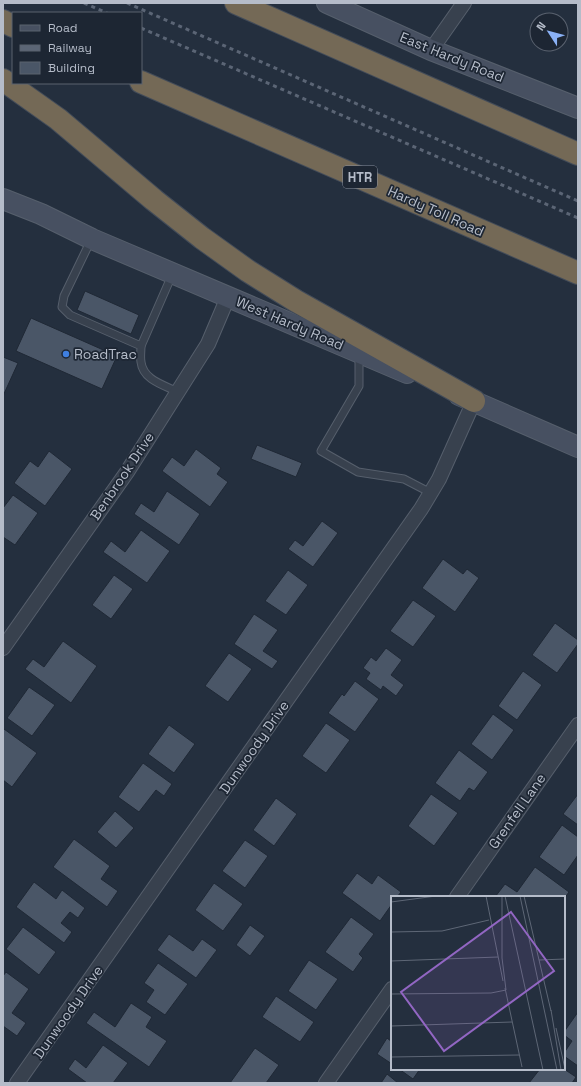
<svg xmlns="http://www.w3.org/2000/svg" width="581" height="1086" viewBox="0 0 581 1086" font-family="'Space Grotesk',sans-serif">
  <rect width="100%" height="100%" fill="#242f3e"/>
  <!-- building -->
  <g fill="#4a5667" stroke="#1f2835">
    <path d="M85 291 139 315 131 334 77 310Z"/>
    <path d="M31 318 117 356 102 389 16 351Z"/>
    <path d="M3 357 18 363 3 396Z"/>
    <path d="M257 445 302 463 296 477 251 459Z"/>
    <path d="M196 449 221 468 217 474 228 482 210 507 162 471 172 457 184 466Z"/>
    <path d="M49 451 72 469 45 506 14 483 30 461 38 467Z"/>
    <path d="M167 491 200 514 179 545 134 514 141 503 154 512Z"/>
    <path d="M13 495 38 513 15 545 3 537V508Z"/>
    <path d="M322 521 338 533 313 567 288 549 295 540 303 546Z"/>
    <path d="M141 530 170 551 147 583 103 552 111 541 125 552Z"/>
    <path d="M443 559 463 574 467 569 479 578 455 612 422 588Z"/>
    <path d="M288 570 308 585 286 615 265 601Z"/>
    <path d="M114 575 133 589 111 619 92 605Z"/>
    <path d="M413 600 436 616 413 647 390 631Z"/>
    <path d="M254 614 278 630 263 651 278 661 272 669 234 644Z"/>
    <path d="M555 623 578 640V644L557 673 532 655Z"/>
    <path d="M63 641 97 666 71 703 25 669 33 659 44 667Z"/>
    <path d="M386 648 402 660 391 675 404 685 396 696 383 686 381 690 366 679 370 673 363 668 371 657 376 661Z"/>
    <path d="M229 653 252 669 228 702 205 686Z"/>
    <path d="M523 671 542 685 517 720 498 706Z"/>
    <path d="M355 681 379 699 355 732 328 713 342 694 344 696Z"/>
    <path d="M29 687 55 705 32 736 7 718Z"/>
    <path d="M493 714 514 730 492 760 471 744Z"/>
    <path d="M326 723 350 740 326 773 302 756Z"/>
    <path d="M169 725 195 744 174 773 148 754Z"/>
    <path d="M4 729 37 753 12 787 3 780V731Z"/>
    <path d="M459 750 488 772 474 791 469 788 460 801 435 783Z"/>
    <path d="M143 763 172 784 164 796 156 790 139 812 118 797Z"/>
    <path d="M431 794 458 813 434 846 408 826Z"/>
    <path d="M578 794V825L563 814Z"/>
    <path d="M276 798 297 814 274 846 253 830Z"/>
    <path d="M115 811 134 828 116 848 97 832Z"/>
    <path d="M562 825 578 837V855L564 875 539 857Z"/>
    <path d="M74 839 110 866 101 879 118 891 107 907 53 867Z"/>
    <path d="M245 840 268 856 245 888 222 871Z"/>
    <path d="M535 867 569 892 564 899V897H495L505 884 517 892Z"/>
    <path d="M357 873 372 884 378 875 401 892 397 897H392V904L380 921 342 893Z"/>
    <path d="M34 882 56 899 62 890 85 908 78 918 70 912 61 923 72 932 64 943 16 907Z"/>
    <path d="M214 883 243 904 223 931 195 910Z"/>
    <path d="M351 917 374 934 359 954 363 958 353 972 325 952Z"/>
    <path d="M250 925 265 936 250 956 236 945Z"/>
    <path d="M23 927 56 952 39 975 6 949Z"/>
    <path d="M169 934 193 951 202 939 217 950 196 978 157 950Z"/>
    <path d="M309 960 338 979 316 1010 288 991Z"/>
    <path d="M158 963 188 984 165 1015 146 1002 154 990 144 983Z"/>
    <path d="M6 972 29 989 12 1013 26 1023 17 1036 3 1026V976Z"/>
    <path d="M276 996 314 1022 300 1042 262 1017Z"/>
    <path d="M131 1003 152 1017 146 1027 167 1041 149 1067 86 1023 94 1012 115 1027Z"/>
    <path d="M578 1012V1066L564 1056V1053L572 1041 564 1035V1032Z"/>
    <path d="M387 1038 392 1042V1064L377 1054Z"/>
    <path d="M103 1045 128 1063 113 1083H87L68 1069 75 1059 86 1068Z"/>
    <path d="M255 1048 279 1065 266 1083H230Z"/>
    <path d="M399 1069H420L413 1079Z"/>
    <path d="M540 1069H564L576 1077 572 1083H529Z"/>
    <path d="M387 1074 398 1083H381Z"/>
  </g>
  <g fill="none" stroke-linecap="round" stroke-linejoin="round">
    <defs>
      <g id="service">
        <path d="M91 240 64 296 62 307 70 315 141 346C141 351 140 357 141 362 143 380 164 385 178 392"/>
        <path d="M141 346 172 275"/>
        <path d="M359 354V386L321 451 358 472 404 479 431 493"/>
      </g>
      <g id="minor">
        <path d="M431 50 464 3"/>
        <path d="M3 648 127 472 208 344 228 297"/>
        <path d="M457 897 578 725"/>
        <path d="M17 1083 421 509 439 479 474 401"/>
        <path d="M326 1083 392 989"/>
      </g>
      <g id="secondary">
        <path d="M327 3 431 50 578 108"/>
        <path d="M3 199 41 214 92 239 407 373"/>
        <path d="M459 395 578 447"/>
      </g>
      <g id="motorway">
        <path d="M236 3 578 154"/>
        <path d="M3 21 13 26"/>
        <path d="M3 80 58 119 154 200 202 238 248 271 296 301 474 401"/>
        <path d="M141 82 578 273"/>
      </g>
    </defs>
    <!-- service casing -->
    <use href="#service" stroke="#565f6c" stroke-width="9"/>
    <!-- minor casing -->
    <use href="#minor" stroke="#565f6c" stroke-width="16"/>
    <!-- secondary casing -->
    <use href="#secondary" stroke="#565f6c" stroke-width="22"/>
    <!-- motorway casing -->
    <use href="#motorway" stroke="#434c59" stroke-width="24"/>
    <!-- service -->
    <use href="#service" stroke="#38414e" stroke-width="7"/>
    <!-- minor -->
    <use href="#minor" stroke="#38414e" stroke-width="14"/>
    <!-- secondary -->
    <use href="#secondary" stroke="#475061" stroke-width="20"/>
    <!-- motorway -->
    <use href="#motorway" stroke="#746956" stroke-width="22"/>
    <!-- rail -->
    <g stroke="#5b6575" stroke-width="3" stroke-dasharray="4 4" stroke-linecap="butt">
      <path d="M84 3 107 13"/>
      <path d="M127 3 578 201"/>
      <path d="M141 28 578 218"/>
    </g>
  </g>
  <!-- markers -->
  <circle fill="#3f7fe0" stroke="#1d2633" stroke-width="1.5" cx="66" cy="354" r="4"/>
  <g text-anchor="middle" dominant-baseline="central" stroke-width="3.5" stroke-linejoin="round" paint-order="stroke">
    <!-- shield labels -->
    <rect fill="#1d2633" stroke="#878f9c" stroke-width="1" x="343" y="166" width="34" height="22" rx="3"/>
    <g font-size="13" font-weight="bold" fill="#b5bcc9">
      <text x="360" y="177">HTR</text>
    </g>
    <!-- street labels -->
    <g font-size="14" fill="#b5bcc9" stroke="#1d2633">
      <text transform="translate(452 57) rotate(22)">East Hardy Road</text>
      <text transform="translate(436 211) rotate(24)">Hardy Toll Road</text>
      <text transform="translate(290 323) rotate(23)">West Hardy Road</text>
      <text transform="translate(122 476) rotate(-56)">Benbrook Drive</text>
      <text transform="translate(254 747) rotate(-55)">Dunwoody Drive</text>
      <text transform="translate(517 811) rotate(-55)">Grenfell Lane</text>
      <text transform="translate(68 1012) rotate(-55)">Dunwoody Drive</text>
    </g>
    <!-- poi labels -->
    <g font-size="14" fill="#b5bcc9" stroke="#1d2633" text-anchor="start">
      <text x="74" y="354">RoadTrac</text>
    </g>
  </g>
  <!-- overview -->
  <g transform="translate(391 896)">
    <rect width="174" height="174" fill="#242f3e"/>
    <path fill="none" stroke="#5e6776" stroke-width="1" d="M95 0 112 85M111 0V62L115 94M114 0 152 174M129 0 166 174M133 0 160 115M0 6 45 0M0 36 51 35 98 24M148 64 174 63M0 65 107 61M114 92 131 171M0 98 100 97 115 94M160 114 170 174M0 130 121 126M165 132 174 173M0 161 128 159"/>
    <path fill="#9266c3" fill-opacity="0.15" stroke="#9266c3" stroke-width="2" d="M120 16 163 75 53 155 10 96Z"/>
    <rect width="174" height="174" fill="none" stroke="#b5bcc9" stroke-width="2"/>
  </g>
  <!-- border -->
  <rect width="581" height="1086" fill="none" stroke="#b5bcc9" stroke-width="8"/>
  <!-- legend -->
  <rect x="12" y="12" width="130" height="72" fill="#1d2633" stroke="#5a626f"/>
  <rect x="20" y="25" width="20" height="6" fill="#475061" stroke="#5a626f"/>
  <text x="48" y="32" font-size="12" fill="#b5bcc9">Road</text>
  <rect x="20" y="45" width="20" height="6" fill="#5b6575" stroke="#5a626f"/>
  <text x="48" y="52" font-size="12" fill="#b5bcc9">Railway</text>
  <rect x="20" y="62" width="20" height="12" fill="#4a5667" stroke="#5a626f"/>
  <text x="48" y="72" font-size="12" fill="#b5bcc9">Building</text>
  <!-- north arrow -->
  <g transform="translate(549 32) rotate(306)"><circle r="19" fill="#1d2633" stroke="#5a626f"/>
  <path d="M0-3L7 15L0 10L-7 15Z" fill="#8bb2f7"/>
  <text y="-6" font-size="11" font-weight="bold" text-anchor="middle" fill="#b5bcc9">N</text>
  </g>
</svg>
